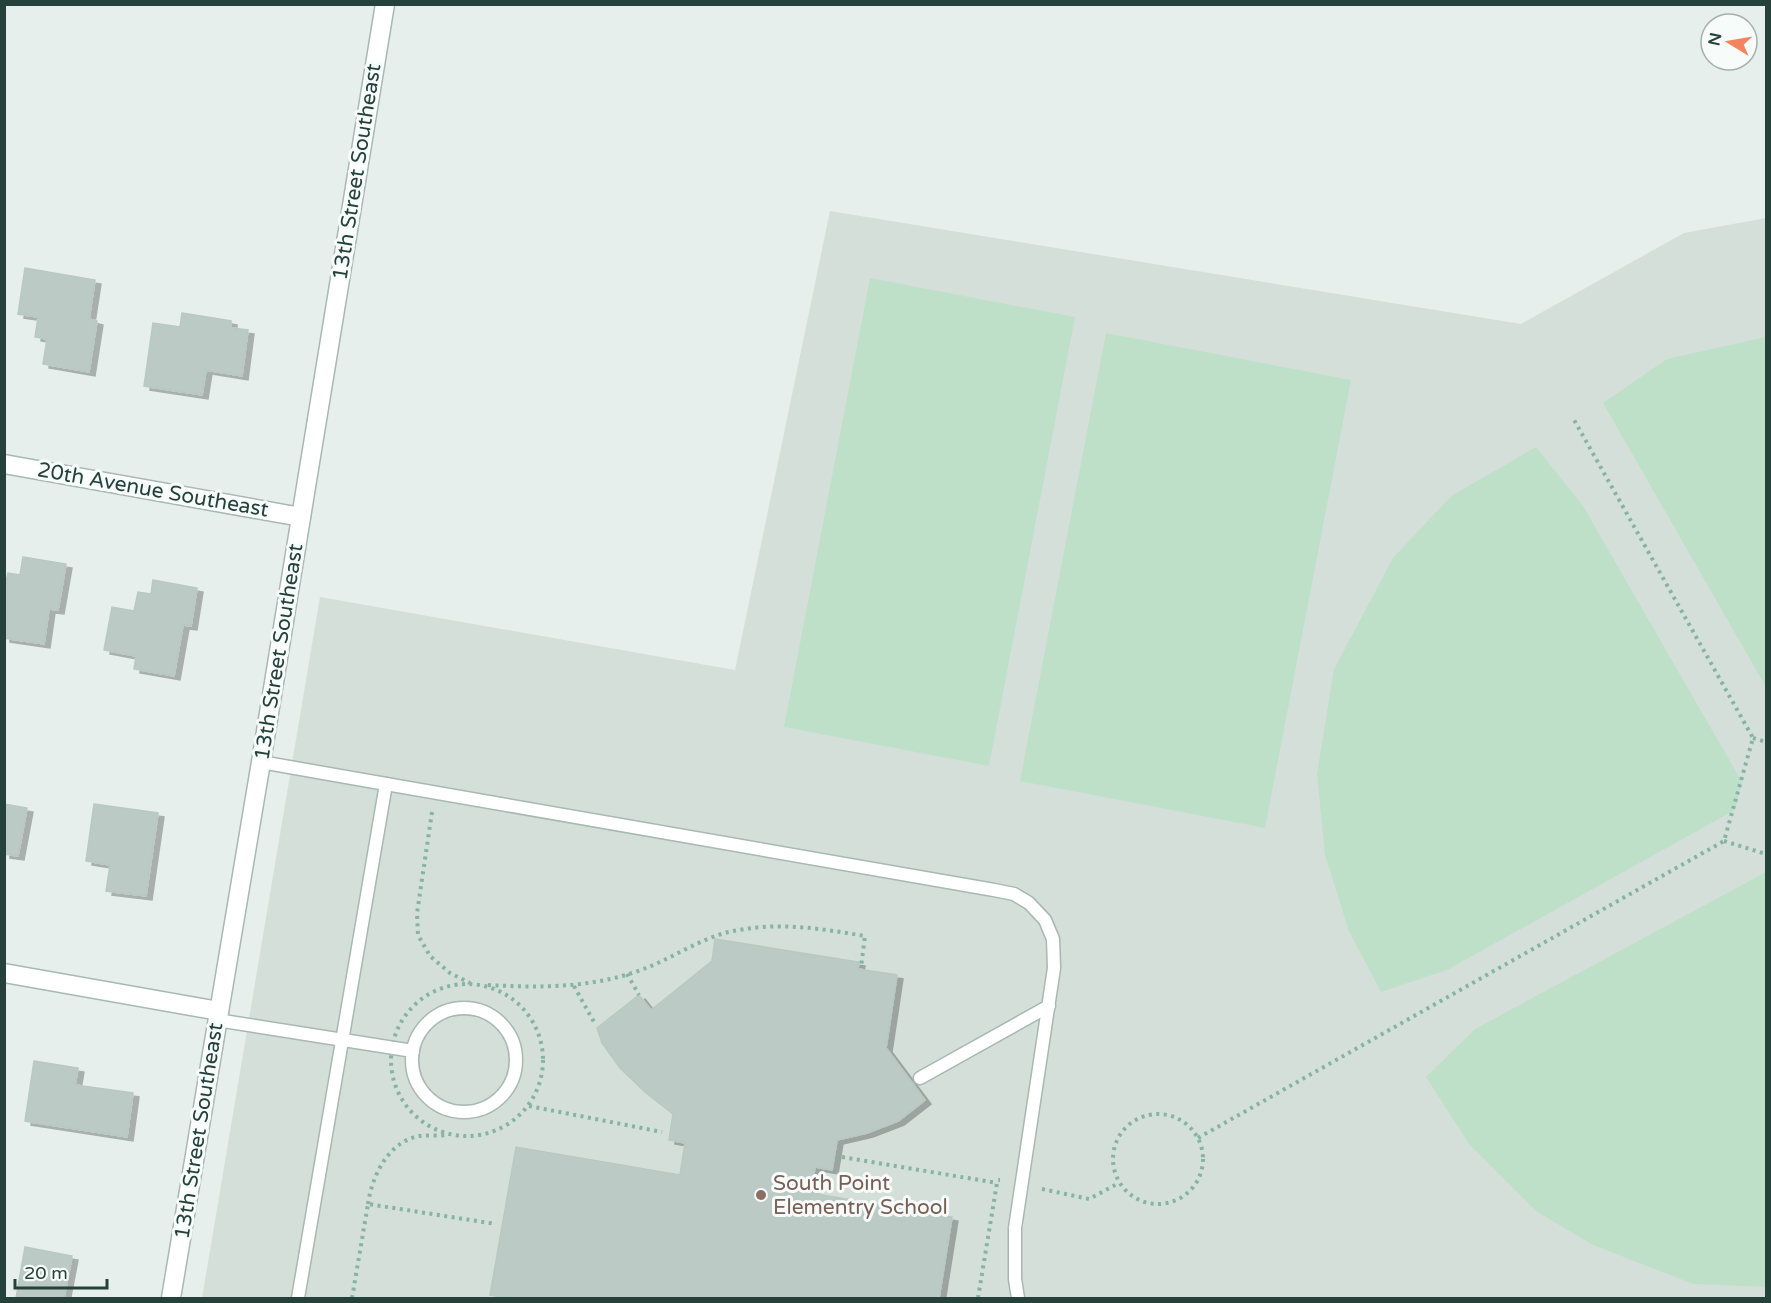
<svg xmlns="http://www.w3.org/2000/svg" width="1771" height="1303" viewBox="0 0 1771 1303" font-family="'Varela Round',sans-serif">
  <defs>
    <filter id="shadow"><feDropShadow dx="6" dy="4" stdDeviation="0" flood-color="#0004"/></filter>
  </defs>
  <rect width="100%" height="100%" fill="#e6efeb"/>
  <!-- built -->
  <path fill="#d4dfda" d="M830 211 1521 324 1684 233 1766 218V1298H202L320 597 735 670Z"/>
  <!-- green -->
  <g fill="#bfe0c8">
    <path d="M870 278 1075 317 989 766 784 727Z"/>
    <path d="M1106 333 1351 380 1265 828 1020 781Z"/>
    <path d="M1766 337V687L1603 403 1667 359Z"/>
    <path d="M1536 447 1583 506 1742 782 1735 810 1447 970 1381 992 1349 931 1325 855 1317 774 1334 669 1393 558 1451 496Z"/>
    <path d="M1766 872V1287L1693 1284 1593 1245 1536 1211 1469 1144 1426 1077 1475 1029Z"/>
  </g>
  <!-- building -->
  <g fill="#bbcac4" stroke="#b8c9c2" stroke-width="1.5" filter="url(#shadow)">
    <path d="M25 268 95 280 89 319 97 321 89 372 43 364 47 339 35 337 38 317 18 314Z"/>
    <path d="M182 313 231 321V328L248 330 242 376 206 370 202 395 144 386 153 323 180 327Z"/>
    <path d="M23 557 66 564 58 610 49 609 44 644 4 638V590L8 573 20 575Z"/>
    <path d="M153 580 197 588 191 626 183 625 174 676 134 669 136 656 104 650 112 607 134 611 138 592 151 594Z"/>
    <path d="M4 804 27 808 18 856 4 854Z"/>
    <path d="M94 804 158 813 146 896 106 891 110 865 86 861Z"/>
    <path d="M715 939 859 962 858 969 897 975 886 1048 925 1100 898 1121 867 1133 837 1140 832 1170 815 1167 811 1193 952 1217 939 1298H512L490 1295 516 1147 680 1175 685 1143 669 1140 673 1114 646 1093 620 1068 602 1043 597 1028 639 995 651 1010 712 961Z"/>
    <path d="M34 1061 78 1068 75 1085 133 1093 127 1137 25 1121Z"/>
    <path d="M25 1247 72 1256 64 1298H16Z"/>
  </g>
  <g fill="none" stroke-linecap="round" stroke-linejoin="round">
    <defs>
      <g id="service">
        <path d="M261 762 386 784 298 1298"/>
        <path d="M386 784 994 890 1014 894 1029 903 1045 920 1053 939 1054 968 1015 1228V1279L1018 1298"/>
        <circle cx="464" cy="1060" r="52"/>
        <path d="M217 1020 413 1051"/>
        <path d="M920 1078 1049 1006"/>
      </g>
      <g id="minor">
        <path d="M4 464 301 517"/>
        <path d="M4 973 219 1011"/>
        <path d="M171 1298 261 762 385 4"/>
      </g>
    </defs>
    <!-- service casing -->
    <use href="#service" stroke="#a8b8b2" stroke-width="15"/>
    <!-- minor casing -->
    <use href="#minor" stroke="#a8b8b2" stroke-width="21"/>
    <!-- path -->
    <g stroke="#86b3a5" stroke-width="4" stroke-dasharray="3 4.5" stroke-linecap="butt">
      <path d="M1753 738 1766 742"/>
      <path d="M432 812 417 913 418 935 430 956 450 973 470 983"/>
      <path d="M1724 841 1766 854"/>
      <path d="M627 974 639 995"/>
      <circle cx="467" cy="1060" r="76"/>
      <path d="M488 985C542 988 596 988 646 968 677 956 705 935 739 930 782 922 823 929 865 936L861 967"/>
      <path d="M574 986 594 1022"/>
      <path d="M529 1106 662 1132"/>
      <circle cx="1158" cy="1159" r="45"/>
      <path d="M1198 1138 1724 841 1753 738 1573 418"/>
      <path d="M842 1157 997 1183"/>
      <path d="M1042 1189 1089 1199 1119 1183"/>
      <path d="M368 1204C372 1176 388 1142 419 1136 428 1135 439 1136 448 1135"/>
      <path d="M352 1298 368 1204 496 1224"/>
      <path d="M978 1298 997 1183 998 1180H1000"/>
    </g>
    <!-- service -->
    <use href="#service" stroke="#fff" stroke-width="12"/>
    <!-- minor -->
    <use href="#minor" stroke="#fff" stroke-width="18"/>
  </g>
  <!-- markers -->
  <circle fill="#8d6e63" stroke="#f7fbf9" stroke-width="2" cx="761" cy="1195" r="6"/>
  <g text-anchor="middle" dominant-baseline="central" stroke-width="6" stroke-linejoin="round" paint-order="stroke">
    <!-- street labels -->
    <g font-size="21" fill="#24423a" stroke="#f7fbf9">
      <text transform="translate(357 172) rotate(-81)">13th Street Southeast</text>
      <text transform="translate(153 490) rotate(10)">20th Avenue Southeast</text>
      <text transform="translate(279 652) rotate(-81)">13th Street Southeast</text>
      <text transform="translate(199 1131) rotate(-81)">13th Street Southeast</text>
    </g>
    <!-- education labels -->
    <g font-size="21" fill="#785e54" stroke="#f7fbf9" text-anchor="start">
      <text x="773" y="1183">South Point<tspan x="773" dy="24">Elementry School</tspan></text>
    </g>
  </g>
  <!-- border -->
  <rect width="1771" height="1303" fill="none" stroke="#24423a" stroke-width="12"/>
  <!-- north arrow -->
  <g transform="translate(1729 42) rotate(281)"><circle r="28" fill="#f7fbf9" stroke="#a3b1ad" stroke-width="1.5"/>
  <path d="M0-4.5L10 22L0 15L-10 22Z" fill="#f4845f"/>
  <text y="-9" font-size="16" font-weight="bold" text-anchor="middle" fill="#24423a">N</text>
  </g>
  <!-- scale -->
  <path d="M15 1279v9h92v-9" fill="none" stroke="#24423a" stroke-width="3"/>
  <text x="24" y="1279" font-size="18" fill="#24423a" stroke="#f7fbf9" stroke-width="4.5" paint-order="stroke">20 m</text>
</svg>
